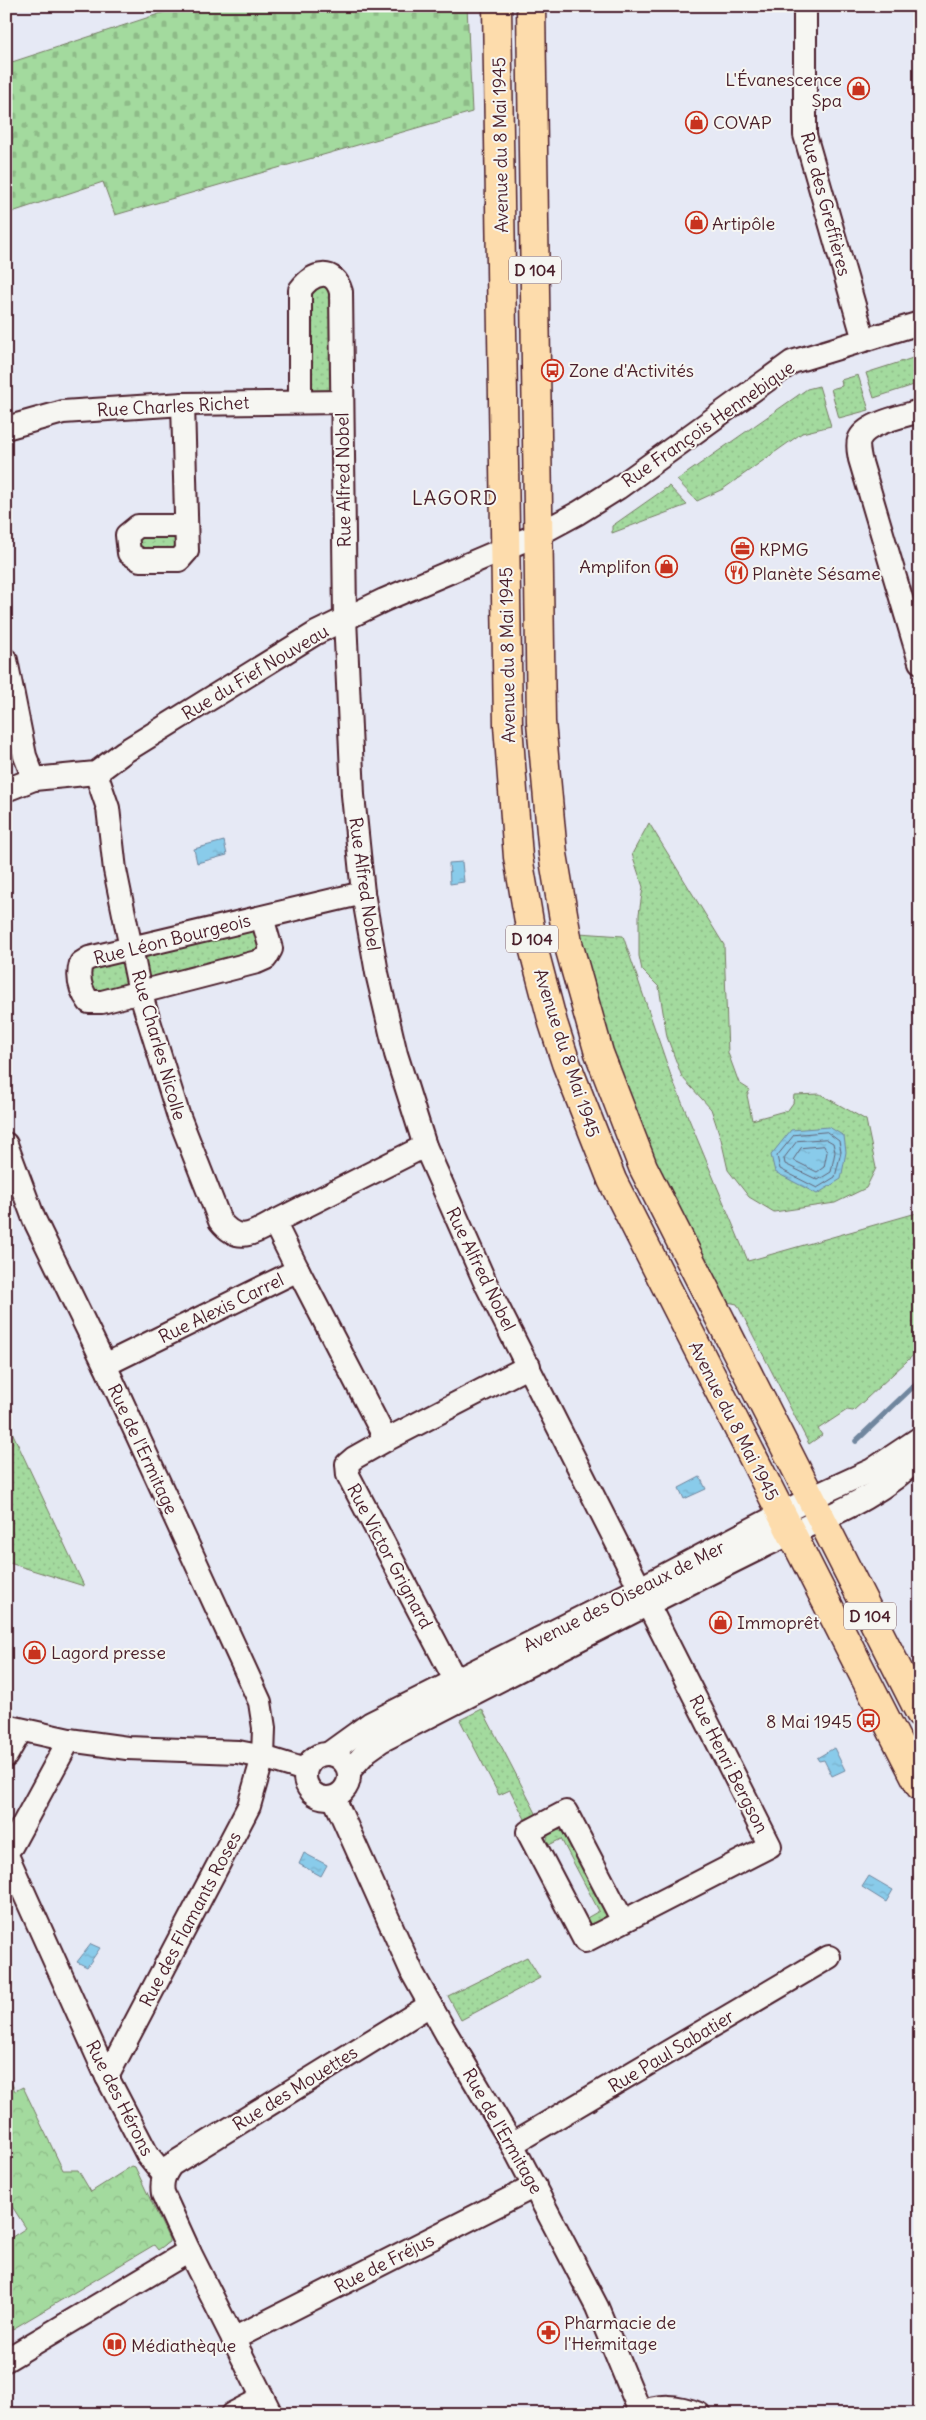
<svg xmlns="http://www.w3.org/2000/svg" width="926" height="2420" viewBox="0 0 926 2420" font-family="Delius,sans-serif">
  <defs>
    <pattern id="grass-dots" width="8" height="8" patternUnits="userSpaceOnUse" patternTransform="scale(1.25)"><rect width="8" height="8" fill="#a3da9e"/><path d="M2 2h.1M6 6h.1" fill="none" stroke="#8ebb88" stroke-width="1.8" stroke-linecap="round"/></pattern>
    <pattern id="forest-crowns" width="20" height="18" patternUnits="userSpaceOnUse" patternTransform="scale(1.25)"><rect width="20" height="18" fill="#a3da9e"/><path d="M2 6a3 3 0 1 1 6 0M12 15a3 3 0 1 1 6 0" fill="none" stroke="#8ebb88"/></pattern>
    <pattern id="cemetery-stones" width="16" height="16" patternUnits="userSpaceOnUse" patternTransform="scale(1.25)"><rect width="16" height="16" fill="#a3da9e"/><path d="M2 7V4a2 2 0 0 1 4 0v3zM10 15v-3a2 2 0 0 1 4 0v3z" fill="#8ebb88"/></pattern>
    <pattern id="water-ripples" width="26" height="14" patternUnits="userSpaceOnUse" patternTransform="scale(1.25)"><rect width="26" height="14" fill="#89cbea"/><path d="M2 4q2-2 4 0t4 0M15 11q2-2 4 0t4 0" fill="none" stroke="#78aec9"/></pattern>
  </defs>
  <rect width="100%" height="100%" fill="#e6e9f5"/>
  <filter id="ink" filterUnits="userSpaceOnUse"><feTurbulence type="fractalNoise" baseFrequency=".02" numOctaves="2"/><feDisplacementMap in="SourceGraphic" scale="10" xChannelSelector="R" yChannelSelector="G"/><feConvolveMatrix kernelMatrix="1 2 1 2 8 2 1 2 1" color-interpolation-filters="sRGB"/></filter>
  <g filter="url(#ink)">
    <!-- grass -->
    <g fill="url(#grass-dots)" stroke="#767c64">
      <path d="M331 276 342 402H300L307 280Z"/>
      <path d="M916 357 920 383 874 398 866 373Z"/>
      <path d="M858 375 869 410 839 418 831 389 842 386 841 380Z"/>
      <path d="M819 386 831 426 802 433 723 489 697 501 677 480 807 389Z"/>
      <path d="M669 486 687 505 612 533V526Z"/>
      <path d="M186 526 187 551 140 560 127 535Z"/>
      <path d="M649 823 724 945 728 1053 739 1083 750 1090 747 1095 752 1120 788 1110 793 1103 794 1095 820 1094 866 1120 876 1168 866 1188 835 1203 774 1212 749 1197 728 1170 721 1139 711 1109 682 1077 667 1037 659 987 642 970 639 956V914L643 887 632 854Z"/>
      <path d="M262 917 271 949 89 1002 81 963Z"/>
      <path d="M579 933 623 936 671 1076 748 1261 920 1212V1349L853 1411 847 1410 818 1429 822 1435 809 1444 737 1304 723 1301 672 1201 615 1064Z"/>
      <path d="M6 1419 84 1586 6 1562Z"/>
      <path d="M482 1709 537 1815 526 1821 510 1790 499 1795 460 1720Z"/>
      <path d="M556 1829 567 1834 607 1910 605 1922 598 1926 591 1924 585 1919 599 1911 561 1839 547 1846C546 1837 548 1833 556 1829Z"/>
      <path d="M527 1957 540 1978 461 2020 448 1996Z"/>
    </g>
    <!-- forest -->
    <path fill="url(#forest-crowns)" stroke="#767c64" d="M6 2072 15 2091 23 2087 63 2170H78L91 2192 132 2166 135 2167 169 2239V2242L158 2250 154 2245 6 2333V2241L26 2228 6 2197Z"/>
    <!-- cemetery -->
    <path fill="url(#cemetery-stones)" stroke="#767c64" d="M183 6H467L472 112 115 215 103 182 6 214V64Z"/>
    <!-- water -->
    <g fill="url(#water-ripples)" stroke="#70869e">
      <path d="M224 841 227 855 197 863 194 849Z"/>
      <path d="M462 862 464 882 450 884 449 863Z"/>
      <path d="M829 1127 844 1136 846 1152 841 1179 817 1194 775 1172 771 1155 791 1130Z"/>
      <path d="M700 1477 706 1489 684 1499 679 1488Z"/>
      <path d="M834 1748 845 1770 832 1776 824 1760 819 1761 817 1758Z"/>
      <path d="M304 1853 327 1865 321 1876 299 1864Z"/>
      <path d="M869 1876 893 1890 886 1902 862 1887Z"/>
      <path d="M91 1944 100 1948 87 1967 77 1962Z"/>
    </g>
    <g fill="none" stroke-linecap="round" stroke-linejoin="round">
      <!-- shore -->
      <g stroke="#636477" stroke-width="1">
        <path d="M827 1132 839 1141 841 1152 835 1177 817 1188 780 1169 777 1156 794 1135Z"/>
        <path d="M826 1139 833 1143 835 1152 831 1172 818 1180 785 1164 784 1158 797 1141Z"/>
        <path d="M824 1146 827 1152 824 1167 817 1172 793 1160 801 1148Z"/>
      </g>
      <!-- stream -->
      <path stroke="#70869e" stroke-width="5.5" d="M856 1441 920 1380"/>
      <defs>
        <g id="minor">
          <path d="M805 6V135L864 340"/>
          <path d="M300 402V290C313 272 334 267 341 292L345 618 353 795 363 893 377 973 396 1054 425 1146 485 1282 770 1846 585 1941 528 1832 566 1812 623 1921"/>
          <path d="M183 404 187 551 179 560H140L129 553 127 535 138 526H186"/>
          <path d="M920 411C904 416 865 423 859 440 857 446 859 453 860 459L920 662"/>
          <path d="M6 428 63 412 183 404 342 402"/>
          <path d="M6 660 25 756 34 779"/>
          <path d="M96 773 108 808 115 870 140 992 178 1114 220 1221C238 1244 252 1234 274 1222"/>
          <path d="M6 790 34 779 96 773 124 752 316 633 384 600 539 534 578 513 618 488 792 362 920 323"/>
          <path d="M262 917 271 949 266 958 257 962 102 1002H89C80 990 77 977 81 963L89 958 363 893"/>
          <path d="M6 1144 34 1219 105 1365 260 1702 264 1728 263 1757 249 1806 107 2077"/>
          <path d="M298 1270 386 1440 354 1458 347 1464 348 1475 463 1695"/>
          <path d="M105 1365 298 1270 274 1222 425 1146"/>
          <path d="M386 1440 529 1366"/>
          <path d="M6 1726 69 1740 127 1748 238 1752 263 1757 305 1770"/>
          <circle cx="327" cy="1776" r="22"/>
          <path d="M328 1754 371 1723 640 1588 811 1498 872 1470 920 1438"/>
          <path d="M6 1756 21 1730"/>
          <path d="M349 1771 367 1751 381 1741C507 1676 633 1611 760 1548 814 1521 878 1501 920 1456"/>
          <path d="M334 1798 413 1974 446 2033 512 2144 597 2307 641 2414"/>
          <path d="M6 1852 12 1845 69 1740"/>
          <path d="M6 1853 107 2077 147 2154 164 2175"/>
          <path d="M512 2144 829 1957"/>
          <path d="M233 2339 535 2186"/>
          <path d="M6 2360 189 2251"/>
          <path d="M232 2414 263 2398"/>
          <path d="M271 2414 189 2251 163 2194C161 2181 164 2175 171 2165L430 2005"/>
          <path d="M637 2414C659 2404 677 2405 699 2414"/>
        </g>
        <g id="major">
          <path d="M497 6 508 725 518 857 534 951 553 1023 566 1063 612 1180 920 1786"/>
          <path d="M531 6 541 722 553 854 568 943 599 1053 643 1167 920 1713"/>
        </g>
      </defs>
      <!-- minor casing -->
      <use href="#minor" stroke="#4a1f2b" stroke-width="26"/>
      <!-- major casing -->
      <use href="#major" stroke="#4a1f2b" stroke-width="31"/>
      <!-- minor -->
      <use href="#minor" stroke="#f6f6f2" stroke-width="22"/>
      <!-- major -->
      <use href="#major" stroke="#fddcac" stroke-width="28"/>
    </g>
  </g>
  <!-- icons -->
  <defs>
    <symbol id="shop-ring" viewBox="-11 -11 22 22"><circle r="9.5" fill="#f6f6f2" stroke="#c8321e" stroke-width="1.5"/><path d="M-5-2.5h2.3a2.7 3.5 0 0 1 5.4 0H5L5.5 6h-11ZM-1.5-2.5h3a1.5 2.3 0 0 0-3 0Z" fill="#c8321e"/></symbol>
    <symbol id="bus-ring" viewBox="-11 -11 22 22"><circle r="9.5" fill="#f6f6f2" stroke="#c8321e" stroke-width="1.5"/><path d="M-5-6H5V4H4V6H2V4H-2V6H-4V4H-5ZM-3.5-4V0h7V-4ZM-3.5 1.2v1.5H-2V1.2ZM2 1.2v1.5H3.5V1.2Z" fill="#c8321e"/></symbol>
    <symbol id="office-ring" viewBox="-11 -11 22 22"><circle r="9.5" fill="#f6f6f2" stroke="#c8321e" stroke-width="1.5"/><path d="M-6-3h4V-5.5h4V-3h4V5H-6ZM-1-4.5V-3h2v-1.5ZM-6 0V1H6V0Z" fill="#c8321e"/></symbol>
    <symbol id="restaurant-ring" viewBox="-11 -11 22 22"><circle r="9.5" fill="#f6f6f2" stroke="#c8321e" stroke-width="1.5"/><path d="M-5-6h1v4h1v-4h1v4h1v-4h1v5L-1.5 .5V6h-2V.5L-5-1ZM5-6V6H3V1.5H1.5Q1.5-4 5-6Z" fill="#c8321e"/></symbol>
    <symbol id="pharmacy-ring" viewBox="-11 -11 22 22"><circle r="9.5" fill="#f6f6f2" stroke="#c8321e" stroke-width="1.5"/><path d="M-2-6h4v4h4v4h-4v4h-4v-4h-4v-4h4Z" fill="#c8321e"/></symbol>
    <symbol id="library-ring" viewBox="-11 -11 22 22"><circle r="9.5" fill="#f6f6f2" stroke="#c8321e" stroke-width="1.5"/><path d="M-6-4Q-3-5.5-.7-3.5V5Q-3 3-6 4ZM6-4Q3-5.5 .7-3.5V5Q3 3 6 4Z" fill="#c8321e"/></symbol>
  </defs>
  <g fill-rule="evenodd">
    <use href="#shop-ring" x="846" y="76" width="25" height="25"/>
    <use href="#shop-ring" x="684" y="110" width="25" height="25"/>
    <use href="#shop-ring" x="684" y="210" width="25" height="25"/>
    <use href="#bus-ring" x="540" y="358" width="25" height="25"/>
    <use href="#office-ring" x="730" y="536" width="25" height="25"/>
    <use href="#shop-ring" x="654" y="554" width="25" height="25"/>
    <use href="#restaurant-ring" x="724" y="560" width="25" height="25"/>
    <use href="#shop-ring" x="708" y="1610" width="25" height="25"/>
    <use href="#shop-ring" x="22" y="1640" width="25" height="25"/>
    <use href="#bus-ring" x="856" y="1708" width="25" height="25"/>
    <use href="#pharmacy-ring" x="536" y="2320" width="25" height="25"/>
    <use href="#library-ring" x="102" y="2332" width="25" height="25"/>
  </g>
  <g text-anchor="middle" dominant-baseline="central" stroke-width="4" stroke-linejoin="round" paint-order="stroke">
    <!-- shield labels -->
    <g fill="#f6f6f2" stroke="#7e6067" stroke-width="1">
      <rect x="509" y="256.5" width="52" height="27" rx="4"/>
      <rect x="506" y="925.5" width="52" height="27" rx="4"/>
      <rect x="844" y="1602.5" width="52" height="27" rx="4"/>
    </g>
    <g font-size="16" font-weight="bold" fill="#4a1f2b">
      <text x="535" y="270">D 104</text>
      <text x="532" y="939">D 104</text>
      <text x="870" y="1616">D 104</text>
    </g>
    <!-- poi labels -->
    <g font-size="18" fill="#4a1f2b" stroke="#f6f6f2" text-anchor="start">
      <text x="842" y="79" text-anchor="end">L'Évanescence<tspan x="842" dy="21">Spa</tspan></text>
      <text x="713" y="122">COVAP</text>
      <text x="712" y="223">Artipôle</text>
      <text x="569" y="370">Zone d'Activités</text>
      <text x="759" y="549">KPMG</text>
      <text x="651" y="566" text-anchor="end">Amplifon</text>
      <text x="752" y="573">Planète Sésame</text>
      <text x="737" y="1622">Immoprêt</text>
      <text x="51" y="1652">Lagord presse</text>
      <text x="852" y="1721" text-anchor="end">8 Mai 1945</text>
      <text x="564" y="2322">Pharmacie de<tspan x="564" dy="21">l'Hermitage</tspan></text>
      <text x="131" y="2345">Médiathèque</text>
    </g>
    <!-- street labels -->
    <g font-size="18" fill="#4a1f2b" stroke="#f6f6f2">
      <text transform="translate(500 145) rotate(-91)">Avenue du 8 Mai 1945</text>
      <text transform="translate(826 204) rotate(75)">Rue des Greffières</text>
      <text transform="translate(173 406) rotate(-3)">Rue Charles Richet</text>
      <text transform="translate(708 424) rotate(-35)">Rue François Hennebique</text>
      <text transform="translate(343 480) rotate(-91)">Rue Alfred Nobel</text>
      <text transform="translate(507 655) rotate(-91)">Avenue du 8 Mai 1945</text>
      <text transform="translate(255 672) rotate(-31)">Rue du Fief Nouveau</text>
      <text transform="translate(365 884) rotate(82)">Rue Alfred Nobel</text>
      <text transform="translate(172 939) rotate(-14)">Rue Léon Bourgeois</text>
      <text transform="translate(159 1045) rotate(74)">Rue Charles Nicolle</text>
      <text transform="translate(567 1053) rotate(72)">Avenue du 8 Mai 1945</text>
      <text transform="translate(481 1269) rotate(64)">Rue Alfred Nobel</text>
      <text transform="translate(221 1308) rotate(-26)">Rue Alexis Carrel</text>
      <text transform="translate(734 1421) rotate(63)">Avenue du 8 Mai 1945</text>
      <text transform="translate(143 1449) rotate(65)">Rue de l'Ermitage</text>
      <text transform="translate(390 1556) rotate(62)">Rue Victor Grignard</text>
      <text transform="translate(624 1596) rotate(-27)">Avenue des Oiseaux de Mer</text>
      <text transform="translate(729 1764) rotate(63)">Rue Henri Bergson</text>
      <text transform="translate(190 1919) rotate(-62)">Rue des Flamants Roses</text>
      <text transform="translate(671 2051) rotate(-31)">Rue Paul Sabatier</text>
      <text transform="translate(295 2088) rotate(-32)">Rue des Mouettes</text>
      <text transform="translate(120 2098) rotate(63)">Rue des Hérons</text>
      <text transform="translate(503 2131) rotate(60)">Rue de l'Ermitage</text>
      <text transform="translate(384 2263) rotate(-27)">Rue de Fréjus</text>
    </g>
    <!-- quarter labels -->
    <g font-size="20" letter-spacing="1" fill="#4a1f2b" stroke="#f6f6f2">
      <text x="455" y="497">LAGORD</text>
    </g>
  </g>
  <!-- margin -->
  <rect width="926" height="2420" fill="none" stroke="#f6f6f2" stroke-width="25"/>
  <rect x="12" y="12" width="901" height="2395" fill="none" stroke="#4a1f2b" stroke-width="2" filter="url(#ink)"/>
</svg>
